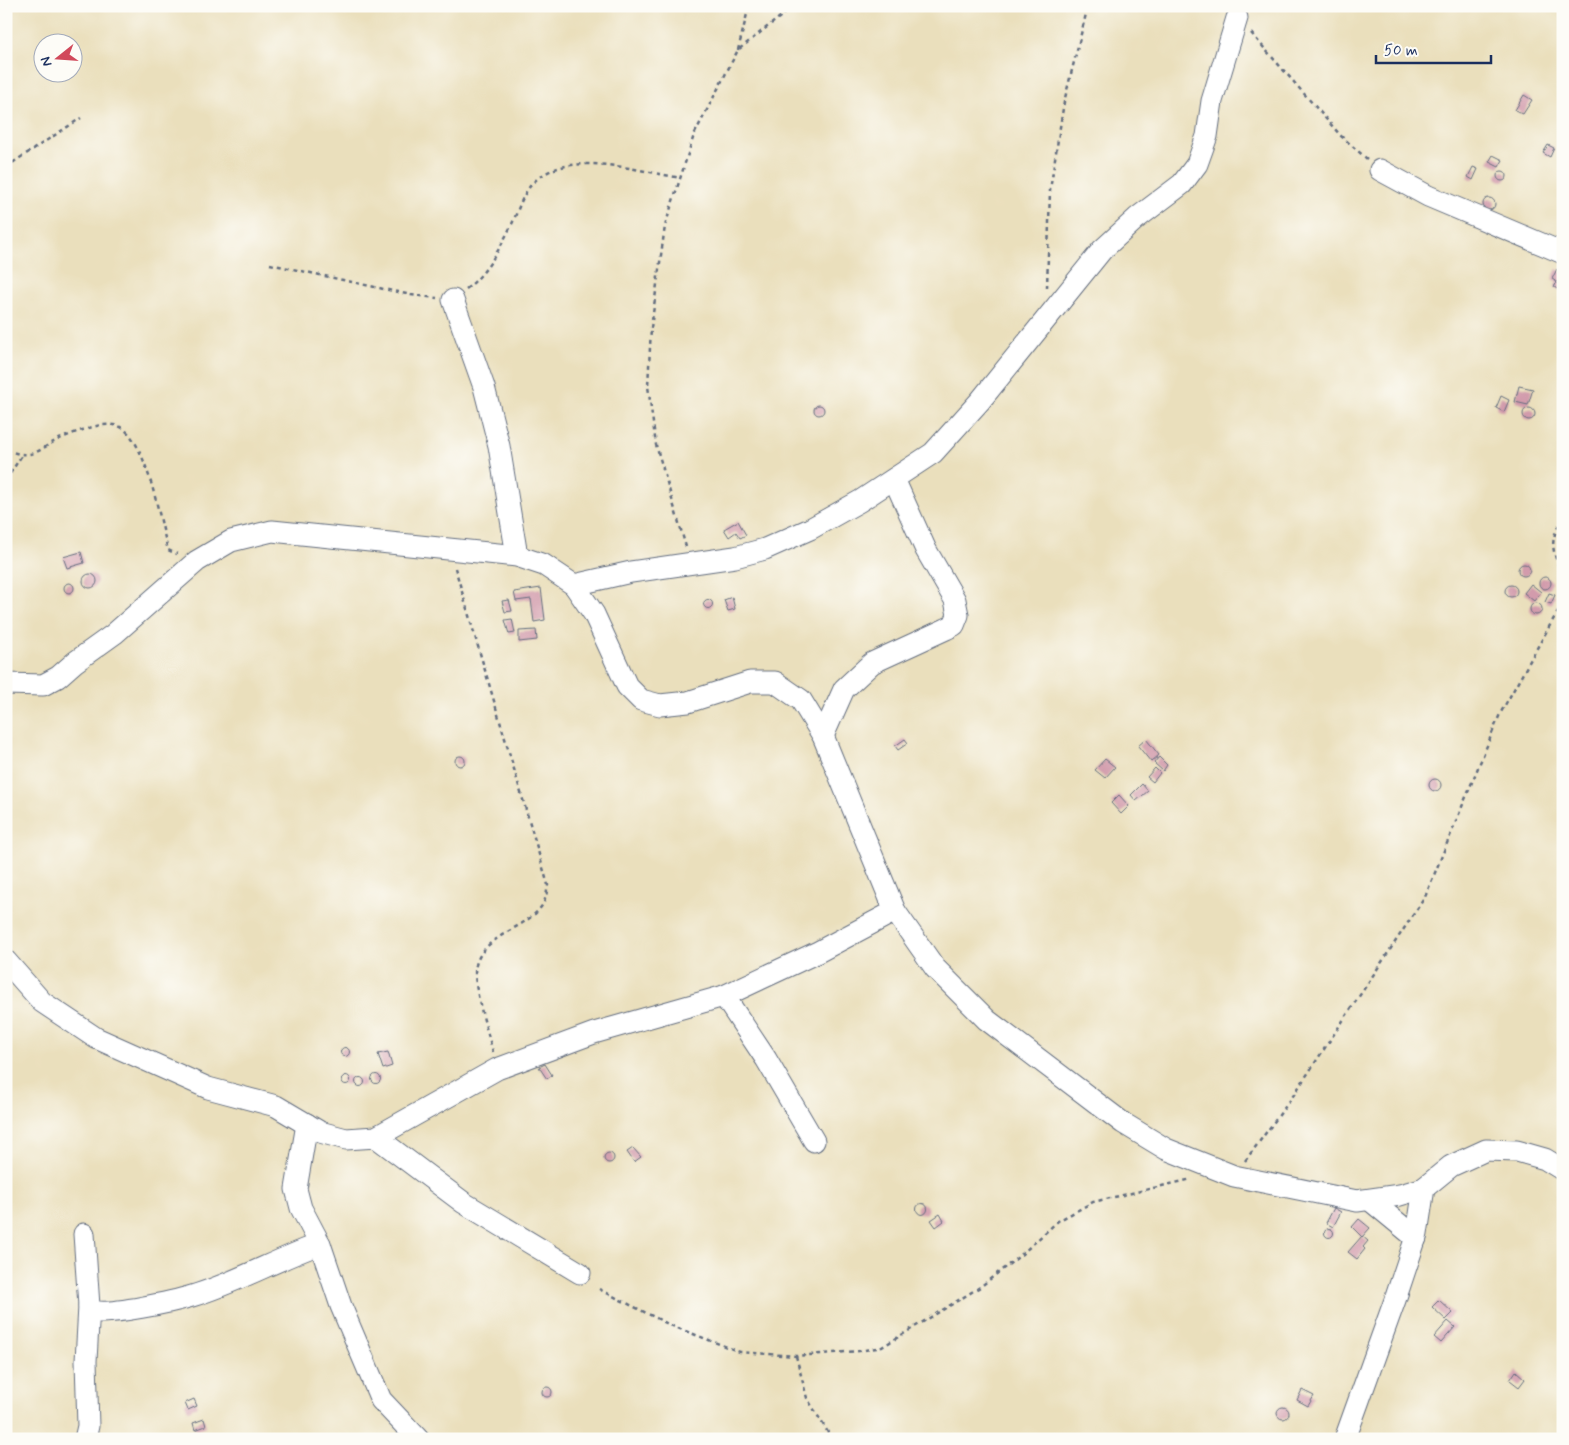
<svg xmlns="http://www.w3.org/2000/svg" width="1569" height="1445" viewBox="0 0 1569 1445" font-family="Mynerve,sans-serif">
  <rect width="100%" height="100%" fill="#fdfcf7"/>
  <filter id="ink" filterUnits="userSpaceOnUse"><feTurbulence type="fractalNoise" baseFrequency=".02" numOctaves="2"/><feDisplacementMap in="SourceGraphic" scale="10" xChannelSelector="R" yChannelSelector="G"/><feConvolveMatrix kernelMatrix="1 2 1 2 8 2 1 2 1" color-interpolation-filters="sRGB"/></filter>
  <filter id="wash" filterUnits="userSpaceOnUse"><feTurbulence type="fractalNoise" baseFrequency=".0096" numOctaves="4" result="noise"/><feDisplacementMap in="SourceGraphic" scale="20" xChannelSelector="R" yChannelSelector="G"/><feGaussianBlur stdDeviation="1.12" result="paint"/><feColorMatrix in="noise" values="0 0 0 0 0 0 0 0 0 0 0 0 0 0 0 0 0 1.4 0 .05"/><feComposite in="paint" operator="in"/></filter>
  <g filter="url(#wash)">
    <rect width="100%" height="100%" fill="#eadfbc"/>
    <g id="blocks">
      <!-- building -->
      <g fill="#d29bac">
        <path d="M1524 95 1532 100 1523 114 1515 110Z"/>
        <path d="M1548 145 1554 148 1550 157 1543 153Z"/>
        <path d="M1493 155 1503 160 1499 167 1489 162Z"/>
        <path d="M1473 167 1478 169 1473 180 1468 177Z"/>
        <circle cx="1502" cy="176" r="5"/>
        <circle cx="1489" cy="204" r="6"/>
        <path d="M1557 269 1563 273V292L1554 287 1557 282 1552 279Z"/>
        <path d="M1519 386 1533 389 1528 405 1515 402Z"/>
        <path d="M1501 396 1509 400 1504 412 1496 408Z"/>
        <circle cx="819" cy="410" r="5"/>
        <circle cx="1529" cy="414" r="6"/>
        <path d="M738 521 746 535 740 538 736 532 729 537 724 529Z"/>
        <path d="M81 552 84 563 67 568 63 557Z"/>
        <circle cx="1524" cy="570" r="6"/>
        <circle cx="90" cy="581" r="7"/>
        <circle cx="1545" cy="583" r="6"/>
        <circle cx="69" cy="588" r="5"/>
        <path d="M1531 584 1541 592 1534 601 1524 593Z"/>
        <circle cx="1511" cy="591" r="6"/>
        <path d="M541 588 545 620 534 622 531 599 516 601 514 592Z"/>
        <path d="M1549 593 1555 595 1551 604 1545 602Z"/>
        <path d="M732 597 735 609 728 611 724 600Z"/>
        <circle cx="708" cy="604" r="4.5"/>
        <path d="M509 600 512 611 505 612 502 601Z"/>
        <circle cx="1536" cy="609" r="6"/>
        <path d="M512 619 515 633 509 634 505 620Z"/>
        <path d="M536 630 537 640 519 642V631Z"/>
        <path d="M905 739 908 743 898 750 895 746Z"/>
        <path d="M1146 739 1159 755 1151 762 1138 746Z"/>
        <circle cx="460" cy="761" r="5"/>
        <path d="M1159 757 1167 765 1163 771 1154 763Z"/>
        <path d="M1105 759 1115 767 1105 778 1095 770Z"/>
        <path d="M1155 768 1160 773 1153 782 1147 777Z"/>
        <circle cx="1435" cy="785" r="6"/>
        <path d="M1142 784 1148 791 1136 801 1131 795Z"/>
        <path d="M1119 795 1129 806 1121 814 1111 803Z"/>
        <circle cx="345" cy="1052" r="4.5"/>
        <path d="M388 1052 392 1066 383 1069 378 1054Z"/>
        <path d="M545 1064 552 1075 547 1079 539 1067Z"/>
        <circle cx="376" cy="1079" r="4.5"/>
        <circle cx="346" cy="1080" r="4.5"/>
        <circle cx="360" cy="1082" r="4.5"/>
        <path d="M633 1148 641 1157 634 1162 627 1152Z"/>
        <circle cx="609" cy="1158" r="5"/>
        <circle cx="922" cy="1209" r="5.5"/>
        <path d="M1334 1208 1341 1212 1333 1227 1326 1223Z"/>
        <path d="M940 1214 944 1221 936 1227 931 1220Z"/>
        <path d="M1359 1219 1370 1228 1362 1237 1352 1227Z"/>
        <circle cx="1329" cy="1233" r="4.5"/>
        <path d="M1362 1236 1368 1241 1363 1247 1365 1249 1357 1259 1348 1252Z"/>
        <path d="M1439 1300 1453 1313 1446 1320 1432 1307Z"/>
        <path d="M1448 1321 1455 1327 1441 1343 1434 1337Z"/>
        <path d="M1516 1371 1525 1379 1519 1387 1510 1380Z"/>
        <circle cx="547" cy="1392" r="5"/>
        <path d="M1302 1390 1314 1396 1308 1406 1297 1400Z"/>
        <path d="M194 1399 197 1406 188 1410 185 1403Z"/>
        <circle cx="1283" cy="1413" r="6"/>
        <path d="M204 1419 206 1426 195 1430 193 1423Z"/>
      </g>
    </g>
  </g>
  <g filter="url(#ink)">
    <use href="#blocks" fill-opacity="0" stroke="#636d7f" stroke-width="1"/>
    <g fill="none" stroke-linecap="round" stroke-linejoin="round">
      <defs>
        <g id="minor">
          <path d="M1380 170 1428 196 1563 253"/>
          <path d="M453 300 484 387 499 446 517 556"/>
          <path d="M574 585 631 572 735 557 765 549 810 529 860 501 933 453 980 401 1102 250 1137 218 1182 184 1197 164 1207 136 1212 101 1237 18"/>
          <path d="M6 684 43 685 58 677 75 662 114 634 197 561 231 541 272 531 517 556 544 565 574 585 594 614 627 686 641 700 660 705 688 702 750 682H775L801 700 823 736 895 911 935 968 987 1020 1123 1123 1166 1149 1234 1176 1357 1201 1400 1195 1424 1188 1451 1166 1486 1150 1517 1151 1545 1159 1563 1170"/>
          <path d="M823 736 844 689 872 663 946 629 954 625 958 615 955 600 926 550 894 479"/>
          <path d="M6 961 42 1002 96 1038 208 1088 276 1106 320 1132 346 1139 376 1137 497 1069 594 1033 724 996 818 952 895 911"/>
          <path d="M724 996 766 1059 814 1141"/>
          <path d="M307 1124 296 1189 301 1208 320 1244 341 1306 381 1400 418 1439"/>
          <path d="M376 1137 464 1203 580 1273"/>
          <path d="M1371 1201 1416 1238"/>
          <path d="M84 1234 89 1306C90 1308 92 1310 94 1311 108 1316 176 1301 192 1296 236 1283 277 1259 320 1244"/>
          <path d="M85 1439 88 1426 86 1361 89 1306"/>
          <path d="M1345 1439 1395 1300 1417 1234 1424 1188"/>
        </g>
      </defs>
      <!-- minor casing -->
      <use href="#minor" stroke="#636d7f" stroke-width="23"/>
      <!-- path -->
      <g stroke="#636d7f" stroke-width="2.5" stroke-dasharray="4 4" stroke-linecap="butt">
        <path d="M1251 33 1341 136 1367 159"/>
        <path d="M738 50 749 6"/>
        <path d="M6 167 81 118"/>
        <path d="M270 264 411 295 437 298"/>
        <path d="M1047 288 1050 190 1064 102 1088 6"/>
        <path d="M466 289C487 273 500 248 512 224 517 213 521 199 528 189 559 145 637 171 681 178"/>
        <path d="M6 450C37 461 36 449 62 438 76 432 102 421 118 426 146 435 160 522 168 550L177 554"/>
        <path d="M6 480 22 455"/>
        <path d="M1563 518C1545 547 1556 552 1563 581"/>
        <path d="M686 547 656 445 648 386 651 328 665 226 694 135 738 50 794 6"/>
        <path d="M455 568 548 885C547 891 546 899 543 904 528 929 484 934 476 965 471 982 488 1033 493 1052"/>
        <path d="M1245 1161 1291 1099 1425 897 1500 714 1563 602"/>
        <path d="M599 1289 670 1325 740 1352 796 1356 859 1351 882 1347 980 1287 1022 1254 1058 1221 1093 1202 1192 1179"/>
        <path d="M796 1356 807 1398 832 1439"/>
      </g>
      <!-- minor -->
      <use href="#minor" stroke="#fff" stroke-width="21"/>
    </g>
  </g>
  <!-- margin -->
  <rect width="1569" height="1445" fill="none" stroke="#fdfcf7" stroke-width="25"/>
  <!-- north arrow -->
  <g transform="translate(58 58) rotate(253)"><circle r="24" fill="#fdfcf7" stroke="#a3aaba"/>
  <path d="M0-4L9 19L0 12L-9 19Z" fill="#d1495b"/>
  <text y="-8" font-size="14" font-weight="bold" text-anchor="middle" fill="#1b2f5e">N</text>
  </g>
  <!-- scale -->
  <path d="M1376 55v8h115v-8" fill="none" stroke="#1b2f5e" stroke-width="2.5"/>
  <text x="1384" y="55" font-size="15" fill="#1b2f5e" stroke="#fdfcf7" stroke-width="4" paint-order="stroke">50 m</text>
</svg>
